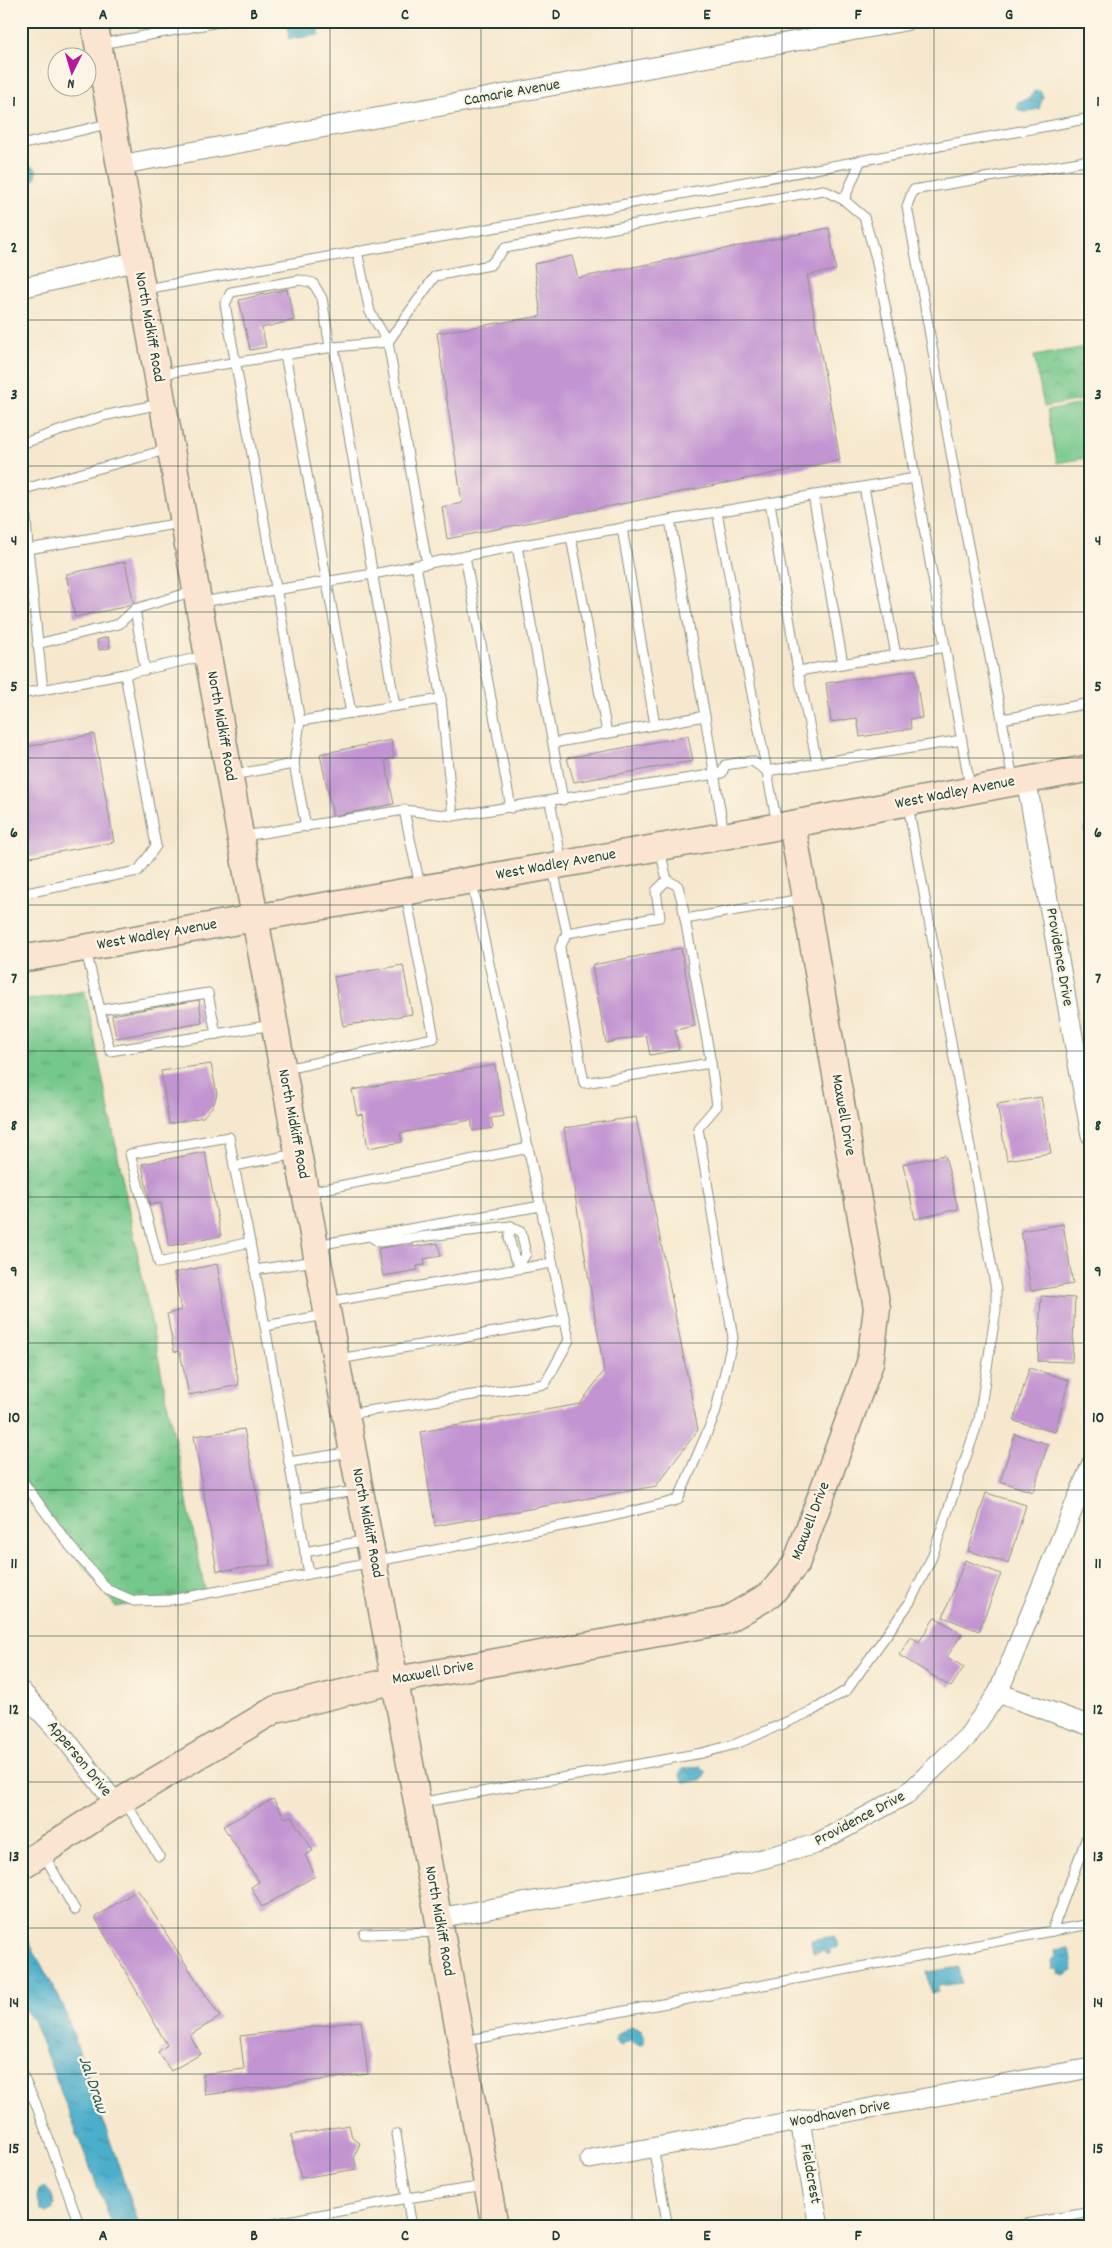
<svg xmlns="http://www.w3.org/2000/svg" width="1112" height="2248" viewBox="0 0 1112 2248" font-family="Dekko,sans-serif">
  <defs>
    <pattern id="grass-tufts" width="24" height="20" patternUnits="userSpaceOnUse" patternTransform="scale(1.25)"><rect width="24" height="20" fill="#74c88b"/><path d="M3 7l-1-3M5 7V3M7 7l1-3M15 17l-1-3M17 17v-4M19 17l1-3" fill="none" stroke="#5fa472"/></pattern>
    <pattern id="park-crowns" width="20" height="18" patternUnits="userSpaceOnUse" patternTransform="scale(1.25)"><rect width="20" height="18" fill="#74c88b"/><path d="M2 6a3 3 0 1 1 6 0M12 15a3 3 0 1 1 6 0" fill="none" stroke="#5fa472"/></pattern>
    <pattern id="water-ripples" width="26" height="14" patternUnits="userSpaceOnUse" patternTransform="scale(1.25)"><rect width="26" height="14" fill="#4baecb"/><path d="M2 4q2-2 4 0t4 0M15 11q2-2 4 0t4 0" fill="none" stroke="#3e8fa6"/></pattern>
  </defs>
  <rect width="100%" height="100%" fill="#fcf5e5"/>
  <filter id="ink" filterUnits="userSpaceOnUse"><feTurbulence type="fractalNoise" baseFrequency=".02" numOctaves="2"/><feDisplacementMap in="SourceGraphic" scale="10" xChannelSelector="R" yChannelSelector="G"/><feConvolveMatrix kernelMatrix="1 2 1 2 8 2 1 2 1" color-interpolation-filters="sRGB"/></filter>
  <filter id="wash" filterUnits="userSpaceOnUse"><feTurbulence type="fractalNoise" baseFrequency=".0096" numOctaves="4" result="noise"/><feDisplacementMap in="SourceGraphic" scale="20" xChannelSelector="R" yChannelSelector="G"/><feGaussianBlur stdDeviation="1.12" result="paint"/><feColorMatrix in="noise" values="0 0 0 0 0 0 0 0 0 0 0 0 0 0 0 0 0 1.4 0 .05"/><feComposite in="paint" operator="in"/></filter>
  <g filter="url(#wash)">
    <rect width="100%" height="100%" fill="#f6e8ce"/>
    <!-- grass -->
    <path fill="url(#grass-tufts)" stroke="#4a8260" d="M85 991 205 1591 116 1607 21 1487V1001Z"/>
    <!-- park -->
    <path fill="url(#park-crowns)" stroke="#4a8260" d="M1091 346V398L1044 407 1034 356Z"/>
    <!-- garden -->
    <path fill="#74c88b" stroke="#4a8260" d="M1091 402V457L1057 463 1047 411Z"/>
    <!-- water -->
    <g fill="url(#water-ripples)" stroke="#357680">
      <path d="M317 22 319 35 289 39 287 26Z"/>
      <path d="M1034 91H1040L1043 96 1039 109C1030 110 1023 116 1017 108L1018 102 1030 98Z"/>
      <path d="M28 165 36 169V178L30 182 21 179V166Z"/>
      <path d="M701 1766 706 1773 703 1779 685 1783 679 1774 683 1769Z"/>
      <path d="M21 1927 63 2005 140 2227H113L33 2020 21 2005Z"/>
      <path d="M834 1936 839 1944 837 1948 830 1949V1954H826L824 1950 813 1953 811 1940Z"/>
      <path d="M1069 1948 1073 1971 1065 1976 1059 1974V1969H1053L1052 1959 1056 1958 1055 1950Z"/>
      <path d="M959 1967 962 1983 938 1986V1992L931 1993 927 1972Z"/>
      <path d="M631 2026 641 2030 644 2036V2042L640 2045 630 2041 620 2046 615 2041 616 2036Z"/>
      <path d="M43 2187C53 2190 59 2209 47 2213L42 2210 37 2197 39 2189Z"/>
    </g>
    <g id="blocks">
      <!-- building -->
      <g fill="#c295d2">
        <path d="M829 228 836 270 807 275 840 460 447 539 442 507 462 503 437 333 541 316 534 264 572 256 578 278Z"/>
        <path d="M287 289 294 320 262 328 266 347 250 350 239 300Z"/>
        <path d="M125 562 134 605 75 617 66 574Z"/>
        <path d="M108 637 110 648 99 650 97 640Z"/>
        <path d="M915 670 922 718 910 719 911 729 860 737 857 718 831 722 826 683Z"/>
        <path d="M94 734 114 842 25 858 21 840V748Z"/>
        <path d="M688 736 693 761 574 782 567 758Z"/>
        <path d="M391 740 394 758 385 760 394 804 333 816 320 754Z"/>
        <path d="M1091 826V855H1090L1084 828Z"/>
        <path d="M681 948 695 1026 675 1030 679 1050 650 1055 646 1035 606 1043 592 965Z"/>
        <path d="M403 965 412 1014 343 1026 334 977Z"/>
        <path d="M199 1000 202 1023 116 1038 112 1015Z"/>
        <path d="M211 1064 217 1094 213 1106 203 1117 169 1124 161 1071Z"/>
        <path d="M495 1065 504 1116 491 1118 493 1128 473 1131 471 1120 400 1133 402 1142 368 1148 362 1114 357 1115 352 1090Z"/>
        <path d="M1041 1097 1051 1153 1007 1160 997 1104Z"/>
        <path d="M636 1117 698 1430 656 1486 435 1526 420 1432 580 1404 604 1371 564 1128Z"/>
        <path d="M205 1152 221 1236 169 1246 161 1203 150 1205 142 1164Z"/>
        <path d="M945 1155 958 1209 915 1219 903 1164Z"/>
        <path d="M1063 1224 1073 1284 1031 1291 1021 1231Z"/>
        <path d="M413 1242V1247L438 1243 441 1256 424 1259 425 1265 417 1266 418 1270 383 1276 378 1249Z"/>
        <path d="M217 1264 239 1385 189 1395 180 1352 174 1351 167 1314 181 1310 174 1273Z"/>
        <path d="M1041 1296 1075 1298 1072 1362 1038 1361Z"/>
        <path d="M1029 1368 1069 1380 1055 1432 1014 1421Z"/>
        <path d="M244 1429 271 1565 217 1571 194 1436Z"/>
        <path d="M1015 1434 1048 1444 1033 1492 1000 1481Z"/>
        <path d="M986 1493 1026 1505 1008 1563 968 1551Z"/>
        <path d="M965 1560 1001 1574 979 1631 943 1617Z"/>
        <path d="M935 1617 962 1634 947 1657 964 1667 951 1687 899 1655 911 1637 919 1642Z"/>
        <path d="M273 1799 285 1818 291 1816 313 1851 305 1855 315 1876 262 1907 251 1887 259 1882 223 1826Z"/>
        <path d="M138 1890 220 2017 190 2035 201 2054 171 2071 158 2052 167 2045 95 1917Z"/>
        <path d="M361 2021 368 2074 205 2095 203 2074 244 2069 240 2036Z"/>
        <path d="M349 2125 352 2138 360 2143 354 2157 357 2169 301 2178 291 2135Z"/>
      </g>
    </g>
  </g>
  <g filter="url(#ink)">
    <use href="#blocks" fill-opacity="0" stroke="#8a9281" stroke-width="1"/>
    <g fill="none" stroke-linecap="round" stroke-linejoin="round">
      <defs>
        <g id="lane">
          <path d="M101 44 224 21"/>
          <path d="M21 145 111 123"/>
          <path d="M844 200 861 160"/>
          <path d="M357 251 370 312 388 342 435 276 490 265 505 248 823 190 844 200 864 217 876 258 898 373 915 478"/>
          <path d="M145 289 578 213 1091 118"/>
          <path d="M334 347 395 706"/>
          <path d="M285 354 351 713"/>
          <path d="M161 374 334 347 388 342 427 564"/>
          <path d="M21 444 103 416 160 404"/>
          <path d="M864 487 896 655"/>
          <path d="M813 495 843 664"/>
          <path d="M770 503 798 671"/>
          <path d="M717 512 777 824"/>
          <path d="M670 520 705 716"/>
          <path d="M622 528 655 725"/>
          <path d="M571 537 607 733"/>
          <path d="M517 546 563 800"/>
          <path d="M28 549 181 523"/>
          <path d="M465 556 511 808"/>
          <path d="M416 565 441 699"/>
          <path d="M201 602 373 574 517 546 915 478 970 787"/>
          <path d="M135 609 145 670"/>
          <path d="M37 644 119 624 135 609 194 591"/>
          <path d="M43 690 28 549 24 489 169 449"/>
          <path d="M21 694 125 674"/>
          <path d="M1002 719 960 504 907 206 913 190 1091 160"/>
          <path d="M300 721 441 699 453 816 722 773 725 765 752 761 767 771 962 740"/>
          <path d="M553 743 705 716 724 834"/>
          <path d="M817 763 798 671 945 647"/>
          <path d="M294 764 300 721 225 304 231 292 300 280 313 283 322 298 330 347"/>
          <path d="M232 775 294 764 306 827"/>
          <path d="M1013 780 1002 719 1091 703"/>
          <path d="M550 802 562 862"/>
          <path d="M404 810 420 886"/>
          <path d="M244 836 404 810 453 816"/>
          <path d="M667 880 678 886 682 902 711 1063"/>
          <path d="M21 894 138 871 156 846 125 674 205 656"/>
          <path d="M685 919 802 899"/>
          <path d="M567 933 660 917 656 891 667 880 660 850"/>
          <path d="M86 951 110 1051 272 1025"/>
          <path d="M100 1010 208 993 216 1034"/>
          <path d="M285 1069 434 1038 406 895"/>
          <path d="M234 1166 250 1242 159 1263 130 1154 229 1137 234 1166 296 1154"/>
          <path d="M309 1192 529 1148"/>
          <path d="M511 1226 521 1232 526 1254 520 1263"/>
          <path d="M370 1236 379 1242 511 1226 509 1238 514 1257 522 1268"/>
          <path d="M250 1242 309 1574 609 1517 678 1500 715 1414 733 1338 698 1128 717 1106 711 1063 584 1083 560 948 567 933 553 869"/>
          <path d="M317 1245 541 1206"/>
          <path d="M255 1270 315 1261"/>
          <path d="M328 1302 552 1263"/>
          <path d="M265 1326 325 1315"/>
          <path d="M339 1359 564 1320"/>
          <path d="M348 1414 545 1384 569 1340 472 883"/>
          <path d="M289 1462 351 1452"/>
          <path d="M21 1479 70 1546 108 1590 134 1601 171 1600 309 1574"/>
          <path d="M296 1499 358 1491"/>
          <path d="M305 1552 367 1540"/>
          <path d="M125 1802 159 1856"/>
          <path d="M418 1803 702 1753 736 1744 812 1711 847 1690 910 1602 932 1557 979 1419 996 1310V1290L908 805"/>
          <path d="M43 1853 75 1910"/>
          <path d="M1052 1931 1091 1924"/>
          <path d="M364 1934 438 1932"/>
          <path d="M464 2041 1052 1931 1091 1826"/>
          <path d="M21 2072 36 2104 80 2227"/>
          <path d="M653 2147 668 2227"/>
          <path d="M257 2227 407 2198 396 2134"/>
          <path d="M412 2227 407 2198 485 2186"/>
          <path d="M1011 2227 1091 2212"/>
        </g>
        <g id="street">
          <path d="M119 165 905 21"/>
          <path d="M21 288 138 261"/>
          <path d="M1026 779 1091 1135"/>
          <path d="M21 1691 64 1737 116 1804"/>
          <path d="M998 1693 1091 1726"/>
          <path d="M438 1918 747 1863 816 1844 907 1794 968 1736 998 1693 1091 1465"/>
          <path d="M800 2121 819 2227"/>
          <path d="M590 2159 1091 2068"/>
        </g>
        <g id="secondary">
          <path d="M94 21 255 918 495 2227"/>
          <path d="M21 959 792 824 1091 768"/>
          <path d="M21 1866 116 1804 276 1709 396 1680 725 1621 770 1595 796 1564 870 1363 877 1308 792 824"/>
        </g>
      </defs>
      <!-- lane casing -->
      <use href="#lane" stroke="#8a9281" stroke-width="11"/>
      <!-- street casing -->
      <use href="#street" stroke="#8a9281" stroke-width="21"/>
      <!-- secondary casing -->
      <use href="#secondary" stroke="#8a9281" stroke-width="29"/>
      <!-- lane -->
      <use href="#lane" stroke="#fff" stroke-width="9"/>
      <!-- street -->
      <use href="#street" stroke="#fff" stroke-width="19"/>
      <!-- secondary -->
      <use href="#secondary" stroke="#fce5d0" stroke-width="26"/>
    </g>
  </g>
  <!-- grid -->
  <path fill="none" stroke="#1f3d34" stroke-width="1" stroke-opacity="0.55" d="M178 21V2227M330 21V2227M481 21V2227M632 21V2227M782 21V2227M934 21V2227M21 174H1091M21 320H1091M21 466H1091M21 612H1091M21 758H1091M21 905H1091M21 1051H1091M21 1197H1091M21 1343H1091M21 1490H1091M21 1636H1091M21 1782H1091M21 1928H1091M21 2074H1091"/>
  <g text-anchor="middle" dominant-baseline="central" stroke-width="4.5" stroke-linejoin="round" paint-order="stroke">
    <!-- street labels -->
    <g font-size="16" fill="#1f3d34" stroke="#fcf5e5">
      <text transform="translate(512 93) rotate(-10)">Camarie Avenue</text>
      <text transform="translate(149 327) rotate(80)">North Midkiff Road</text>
      <text transform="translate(221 726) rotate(80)">North Midkiff Road</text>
      <text transform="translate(955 793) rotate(-11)">West Wadley Avenue</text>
      <text transform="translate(556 865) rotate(-10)">West Wadley Avenue</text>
      <text transform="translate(157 935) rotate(-10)">West Wadley Avenue</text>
      <text transform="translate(1059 957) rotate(80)">Providence Drive</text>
      <text transform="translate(843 1115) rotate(80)">Maxwell Drive</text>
      <text transform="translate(293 1124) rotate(79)">North Midkiff Road</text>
      <text transform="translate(811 1521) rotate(-69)">Maxwell Drive</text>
      <text transform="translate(367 1523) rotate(79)">North Midkiff Road</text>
      <text transform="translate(433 1673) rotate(-10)">Maxwell Drive</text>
      <text transform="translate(79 1759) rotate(51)">Apperson Drive</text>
      <text transform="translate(860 1819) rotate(-28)">Providence Drive</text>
      <text transform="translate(439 1921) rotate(80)">North Midkiff Road</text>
      <text transform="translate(840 2114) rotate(-10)">Woodhaven Drive</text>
      <text transform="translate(810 2174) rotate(80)">Fieldcrest</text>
    </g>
    <!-- water labels -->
    <g font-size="18" font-style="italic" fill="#2c5f61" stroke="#fcf5e5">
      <text transform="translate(92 2085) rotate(71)">Jal Draw</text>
    </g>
  </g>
  <!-- margin -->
  <rect width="1112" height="2248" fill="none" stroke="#fcf5e5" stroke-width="55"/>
  <!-- north arrow -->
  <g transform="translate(72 72) rotate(185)"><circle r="24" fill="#fcf5e5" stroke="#a4ab9e"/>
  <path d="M0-4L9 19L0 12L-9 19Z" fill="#b5179e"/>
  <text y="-8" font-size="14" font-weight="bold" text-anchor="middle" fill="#1f3d34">N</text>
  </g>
  <rect x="28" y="28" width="1056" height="2192" fill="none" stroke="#1f3d34" stroke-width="2"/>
  <g font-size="16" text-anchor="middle" font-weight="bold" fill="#1f3d34">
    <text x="103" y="19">A</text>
    <text x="254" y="19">B</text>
    <text x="405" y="19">C</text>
    <text x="556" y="19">D</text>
    <text x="707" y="19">E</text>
    <text x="858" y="19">F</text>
    <text x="1009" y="19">G</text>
    <text x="14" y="106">1</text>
    <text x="1098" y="106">1</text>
    <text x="14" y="252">2</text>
    <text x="1098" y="252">2</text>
    <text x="14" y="399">3</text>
    <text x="1098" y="399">3</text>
    <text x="14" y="545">4</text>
    <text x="1098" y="545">4</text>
    <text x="14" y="691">5</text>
    <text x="1098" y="691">5</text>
    <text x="14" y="837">6</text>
    <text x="1098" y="837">6</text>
    <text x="14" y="983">7</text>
    <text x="1098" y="983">7</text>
    <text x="14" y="1130">8</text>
    <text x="1098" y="1130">8</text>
    <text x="14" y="1276">9</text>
    <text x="1098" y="1276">9</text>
    <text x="14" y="1422">10</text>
    <text x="1098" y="1422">10</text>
    <text x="14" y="1568">11</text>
    <text x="1098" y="1568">11</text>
    <text x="14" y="1714">12</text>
    <text x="1098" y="1714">12</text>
    <text x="14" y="1861">13</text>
    <text x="1098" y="1861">13</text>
    <text x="14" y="2007">14</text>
    <text x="1098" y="2007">14</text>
    <text x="14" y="2153">15</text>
    <text x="1098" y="2153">15</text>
    <text x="103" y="2240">A</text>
    <text x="254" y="2240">B</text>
    <text x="405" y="2240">C</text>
    <text x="556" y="2240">D</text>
    <text x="707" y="2240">E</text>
    <text x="858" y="2240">F</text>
    <text x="1009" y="2240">G</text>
  </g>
</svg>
